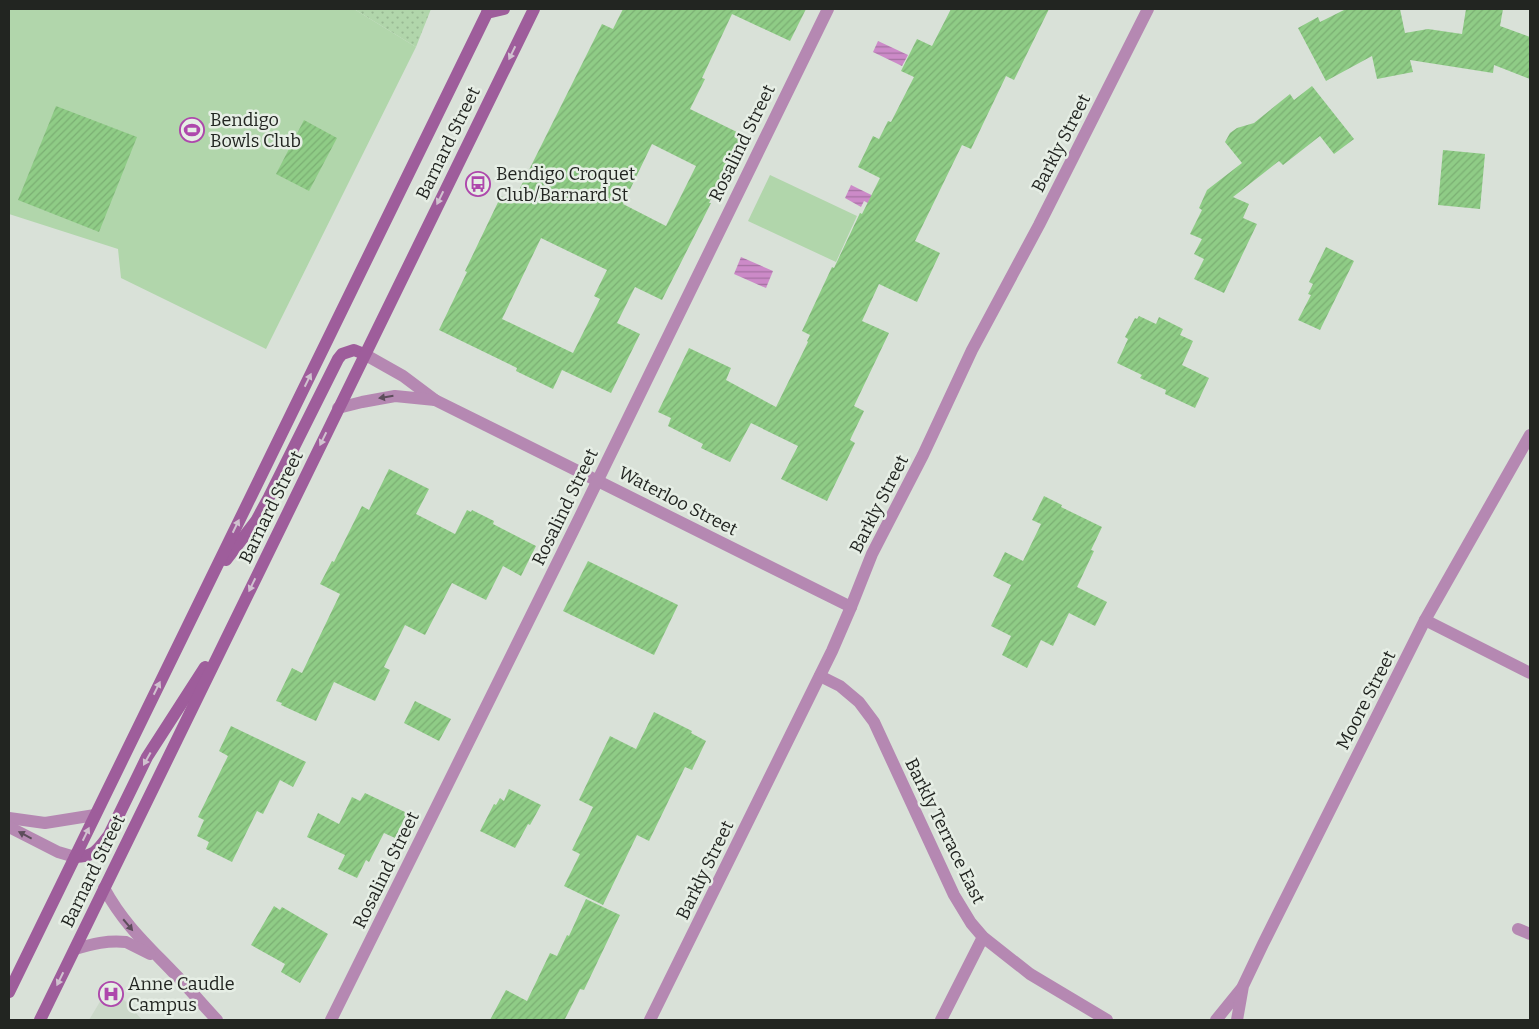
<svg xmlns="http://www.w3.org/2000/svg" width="1539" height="1029" viewBox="0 0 1539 1029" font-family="Bitter,serif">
  <defs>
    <pattern id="park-dots" width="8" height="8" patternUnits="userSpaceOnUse" patternTransform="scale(1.25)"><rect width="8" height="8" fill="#b1d6ab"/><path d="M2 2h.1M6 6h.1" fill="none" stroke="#98b893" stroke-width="1.8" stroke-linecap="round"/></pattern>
    <pattern id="water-rules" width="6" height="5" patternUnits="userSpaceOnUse" patternTransform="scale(1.25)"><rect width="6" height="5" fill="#cc8ac8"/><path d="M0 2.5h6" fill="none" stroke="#a571a2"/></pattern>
    <pattern id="building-hatch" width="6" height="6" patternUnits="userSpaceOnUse" patternTransform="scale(1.25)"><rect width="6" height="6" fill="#8fcc86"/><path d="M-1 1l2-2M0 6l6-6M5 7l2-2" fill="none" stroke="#7baf73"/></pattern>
  </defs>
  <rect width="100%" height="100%" fill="#d9e1d8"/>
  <!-- built -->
  <path fill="#cbd8c9" d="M110 985 128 1004 142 1020H89Z"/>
  <!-- park -->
  <path fill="url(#park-dots)" d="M354 9H431L416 47Z"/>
  <!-- garden -->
  <g fill="#b1d6ab">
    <path d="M9 9H354L416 47 266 349 121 278 118 249 9 214Z"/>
    <path d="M770 175 857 216 836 262 748 221Z"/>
  </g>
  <!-- water -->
  <g fill="url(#water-rules)">
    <path d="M878 41 908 55 902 66 873 52Z"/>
    <path d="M851 185 904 211 900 219 864 201 861 207 845 198Z"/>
    <path d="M741 257 773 271 766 288 734 274Z"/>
  </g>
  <!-- building -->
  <g fill="url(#building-hatch)" fill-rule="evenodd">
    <path d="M623 9H806L790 41 732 14 702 78 705 79 690 109 743 135 709 203H711L662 300 635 287 617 323 640 334 611 393 562 370 553 389 516 371 517 368 439 330 467 272 465 271 501 196 513 202 602 24 613 29ZM652 144 696 166 666 226 623 204ZM541 238 607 270 594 296 600 299 573 353 502 319Z"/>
    <path d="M951 9H1049L1014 80 1006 76 971 149 962 145 915 241 940 253 917 302 879 284 862 321 889 333 854 406 864 411 850 440 855 443 827 501 781 479 798 446 751 423 730 462 701 448 703 444 668 426 671 418 658 412 689 348 731 368 726 380 776 407 808 342 807 341 810 335 802 331 832 267 834 268 860 213 862 214 880 178 858 167 873 136 879 139 888 121 891 122 914 77 901 71 917 39 932 46Z"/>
    <path d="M1346 9H1400L1405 33 1428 29 1462 34 1466 9H1503L1500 26 1530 37V79L1494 65 1493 73 1410 60 1413 72 1377 79 1372 56 1326 81 1298 28 1318 17 1320 22Z"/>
    <path d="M1312 86 1354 139 1334 154 1320 136 1283 165 1279 161 1233 197 1249 204 1243 218 1257 224 1224 293 1194 279 1204 259 1194 254 1202 239 1190 234 1202 210 1199 208 1207 190 1242 163 1225 142 1230 133 1237 128 1254 123 1290 94 1294 100Z"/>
    <path d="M56 106 137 137 99 232 18 200Z"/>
    <path d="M304 120 337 138 309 191 276 174Z"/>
    <path d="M1443 150 1485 154 1480 209 1438 205Z"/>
    <path d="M1326 247 1354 261 1320 330 1298 320 1311 295 1308 294 1313 284 1309 282Z"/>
    <path d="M1139 316 1156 324 1159 317 1183 329 1180 335 1193 341 1182 365 1209 378 1195 408 1165 394 1166 390 1140 378 1142 375 1117 363 1128 339 1125 337 1135 318 1137 319Z"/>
    <path d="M389 469 429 489 416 514 455 534 467 510 471 512 472 510 494 521 493 524 536 546 521 576 503 566 486 600 452 583 425 635 405 625 384 667 390 670 375 701 334 682 316 721 281 705 282 703 276 701 292 668 302 673 340 594 320 584 332 561 334 562 362 506 369 510Z"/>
    <path d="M1044 496 1062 505 1061 507 1102 527 1091 550 1094 551 1077 587 1107 602 1095 626 1069 613 1053 646 1041 640 1027 668 1002 655 1011 636 991 626 1011 585 993 576 1005 552 1023 561 1041 524 1032 520Z"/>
    <path d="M588 561 678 605 654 655 563 611Z"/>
    <path d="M415 701 451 719 439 741 404 723Z"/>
    <path d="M654 712 692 731 691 733 706 741 692 770 685 767 649 841 637 835 603 905 564 886 580 854 572 850 593 807 579 800 610 736 636 749Z"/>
    <path d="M231 726 306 762 293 787 280 780 263 814 257 811 232 862 206 849 209 842 197 836 204 820 198 817 228 756 219 751Z"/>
    <path d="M509 789 541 805 530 825 528 824 515 848 480 831 494 804 496 805 500 798 504 801Z"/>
    <path d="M365 793 407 813 395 838 384 833 369 862 366 860 357 878 338 869 345 855 307 837 318 813 339 824 352 797 360 801Z"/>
    <path d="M586 899 620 915 584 990 580 989 565 1019 567 1020H490L506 990 527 1001 550 953 557 956 567 935 569 936Z"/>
    <path d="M274 906 280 910 282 907 328 934 300 983 281 972 285 964 251 945Z"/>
  </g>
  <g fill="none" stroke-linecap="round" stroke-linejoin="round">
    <!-- minor -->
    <g stroke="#b588b2" stroke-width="12">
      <path d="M364 354 403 376 435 400 851 607"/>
      <path d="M338 408 362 402 395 396 435 400"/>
      <path d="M1425 620 1530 673"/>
      <path d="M820 676 840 686 859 702 874 722 954 895 971 923 983 937 1030 974 1107 1020"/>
      <path d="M9 818 45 823 95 815"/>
      <path d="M9 827 58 852 75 857"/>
      <path d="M104 888C123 923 145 943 172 971 188 987 202 1004 217 1020"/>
      <path d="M1518 929 1530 934"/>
      <path d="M75 949C92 944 108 940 126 942L150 954"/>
      <path d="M331 1020 573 531 828 9"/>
      <path d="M650 1020 832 651 851 607 872 554 923 455 972 350 1039 225 1148 9"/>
      <path d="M941 1020 983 937"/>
      <path d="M1216 1020 1242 988"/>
      <path d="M1237 1020 1243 986 1263 944 1425 620 1530 435"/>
    </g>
    <!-- secondary -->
    <g stroke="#9e5d9b" stroke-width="12">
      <path d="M487 13 504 9"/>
      <path d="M226 560 256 521 269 497 338 359 342 354 354 350 364 354"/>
      <path d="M75 857C94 857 98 850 109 835L147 757 205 667"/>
      <path d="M9 992 489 9"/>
      <path d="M40 1020 534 9"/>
    </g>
  </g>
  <!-- one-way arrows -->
  <defs><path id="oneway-solid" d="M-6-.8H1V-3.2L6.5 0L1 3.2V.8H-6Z" transform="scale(1.25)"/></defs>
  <g fill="#d0c2cf">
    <use href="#oneway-solid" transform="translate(512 53) rotate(116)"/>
    <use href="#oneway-solid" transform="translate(440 198) rotate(116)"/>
    <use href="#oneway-solid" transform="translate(308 380) rotate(-64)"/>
    <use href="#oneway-solid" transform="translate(323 439) rotate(116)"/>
    <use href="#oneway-solid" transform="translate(236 526) rotate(-64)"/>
    <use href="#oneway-solid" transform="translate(252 585) rotate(116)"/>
    <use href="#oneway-solid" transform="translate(157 688) rotate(-64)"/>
    <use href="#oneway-solid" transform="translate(147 759) rotate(119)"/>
    <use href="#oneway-solid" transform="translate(86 834) rotate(-64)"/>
    <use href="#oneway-solid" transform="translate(60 979) rotate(116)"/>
  </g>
  <g fill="#5d4d5b">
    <use href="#oneway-solid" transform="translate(386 397) rotate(171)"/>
    <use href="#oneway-solid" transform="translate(25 835) rotate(-152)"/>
    <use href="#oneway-solid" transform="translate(128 925) rotate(50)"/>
  </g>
  <!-- icons -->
  <defs>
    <symbol id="stadium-ring" viewBox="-11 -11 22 22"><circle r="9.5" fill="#e6eee5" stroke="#ae48ac" stroke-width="1.5"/><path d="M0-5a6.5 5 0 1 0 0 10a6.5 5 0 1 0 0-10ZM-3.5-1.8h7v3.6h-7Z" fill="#ae48ac"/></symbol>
    <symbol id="bus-ring" viewBox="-11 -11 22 22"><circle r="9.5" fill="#e6eee5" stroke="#ae48ac" stroke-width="1.5"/><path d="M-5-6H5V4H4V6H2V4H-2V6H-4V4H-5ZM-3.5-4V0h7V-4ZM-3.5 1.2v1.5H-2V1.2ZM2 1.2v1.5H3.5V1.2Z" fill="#ae48ac"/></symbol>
    <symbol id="hospital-ring" viewBox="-11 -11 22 22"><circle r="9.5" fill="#e6eee5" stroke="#ae48ac" stroke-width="1.5"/><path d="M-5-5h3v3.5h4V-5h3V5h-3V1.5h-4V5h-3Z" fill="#ae48ac"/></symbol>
  </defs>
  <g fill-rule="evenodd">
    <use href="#stadium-ring" x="178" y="116" width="28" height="28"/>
    <use href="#bus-ring" x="464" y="170" width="28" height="28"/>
    <use href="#hospital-ring" x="97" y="980" width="28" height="28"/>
  </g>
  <g text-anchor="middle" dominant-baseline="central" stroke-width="5" stroke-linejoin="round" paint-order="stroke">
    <!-- poi labels -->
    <g font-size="18" fill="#222521" stroke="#e6eee5" text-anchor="start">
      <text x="210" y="120">Bendigo<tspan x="210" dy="21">Bowls Club</tspan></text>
      <text x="496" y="174">Bendigo Croquet<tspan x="496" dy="21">Club/Barnard St</tspan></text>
      <text x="128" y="984">Anne Caudle<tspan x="128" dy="21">Campus</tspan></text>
    </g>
    <!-- street labels -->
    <g font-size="18" fill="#222521" stroke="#e6eee5">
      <text transform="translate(448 143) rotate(-64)">Barnard Street</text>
      <text transform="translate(742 143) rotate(-64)">Rosalind Street</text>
      <text transform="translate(1061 143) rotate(-63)">Barkly Street</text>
      <text transform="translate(678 501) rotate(27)">Waterloo Street</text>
      <text transform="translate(879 504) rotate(-63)">Barkly Street</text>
      <text transform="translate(271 507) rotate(-64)">Barnard Street</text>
      <text transform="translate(565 507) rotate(-64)">Rosalind Street</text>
      <text transform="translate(1366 700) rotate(-63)">Moore Street</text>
      <text transform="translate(945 831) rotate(64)">Barkly Terrace East</text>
      <text transform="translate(386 870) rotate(-64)">Rosalind Street</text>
      <text transform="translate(705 870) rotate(-64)">Barkly Street</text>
      <text transform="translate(93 871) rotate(-64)">Barnard Street</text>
    </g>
  </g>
  <!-- border -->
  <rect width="1539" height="1029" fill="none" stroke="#222521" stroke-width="20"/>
</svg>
